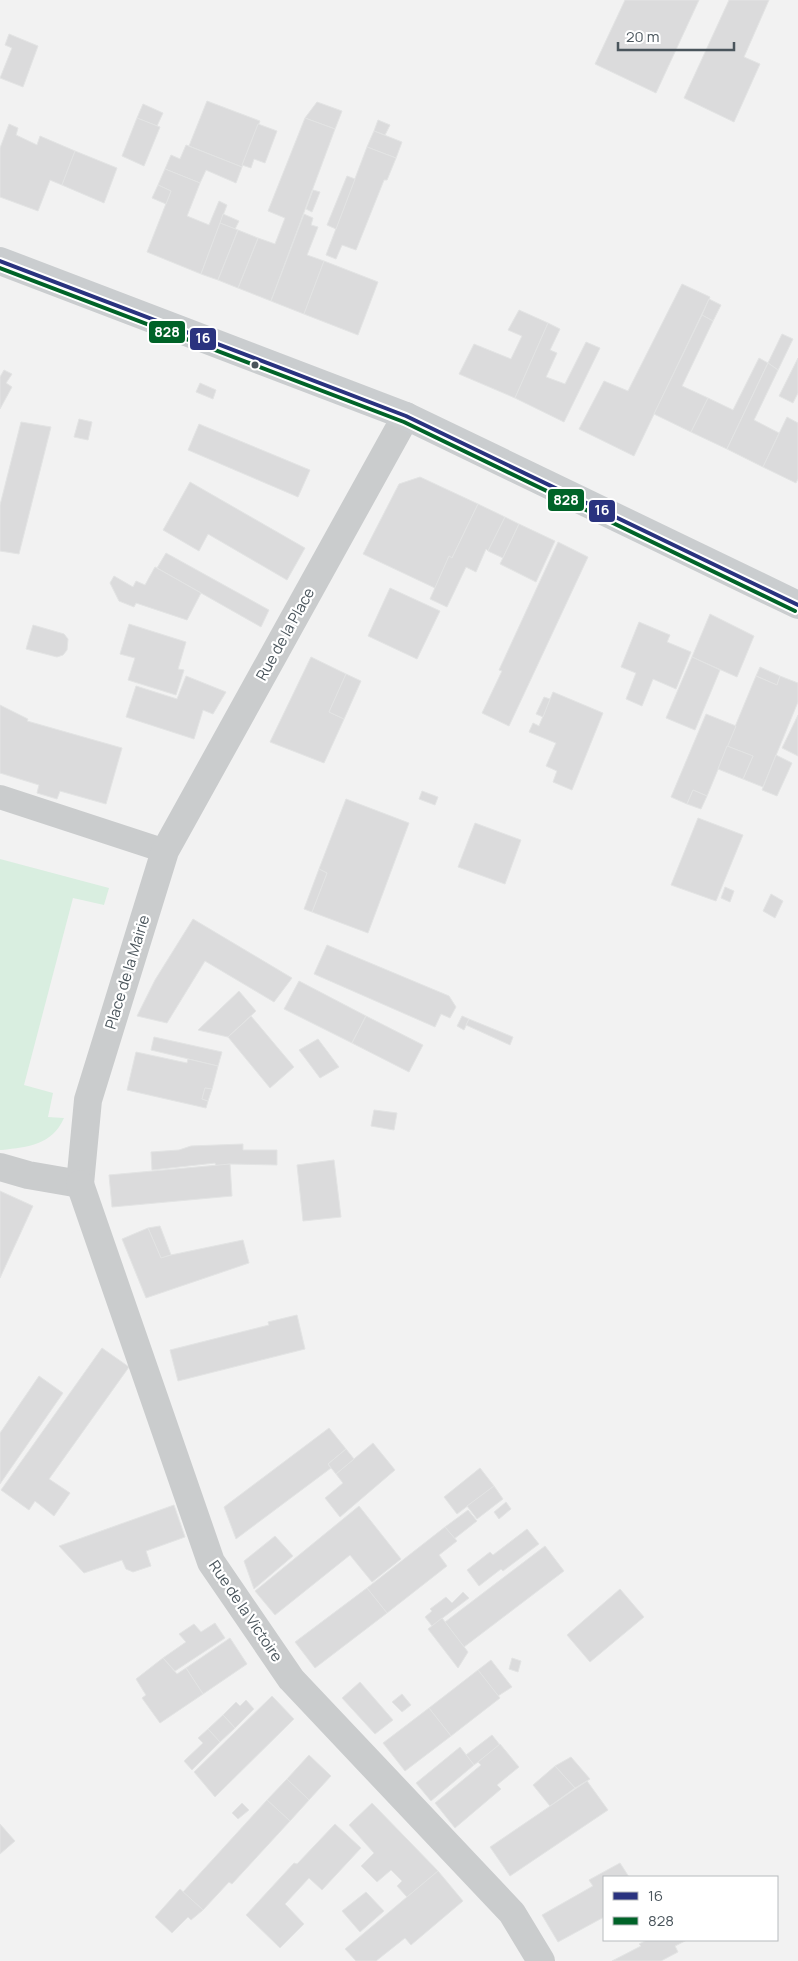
<svg xmlns="http://www.w3.org/2000/svg" width="798" height="1961" viewBox="0 0 798 1961" font-family="Manrope,sans-serif">
  <rect width="100%" height="100%" fill="#f2f2f2"/>
  <!-- green -->
  <path fill="#d9eee0" d="M0 859 109 888 104 905 73 898 24 1085 53 1093 48 1117 64 1118C52 1145 28 1147 2 1150H0Z"/>
  <!-- building -->
  <g fill="#dbdbdc" stroke="#e3e4e4">
    <path d="M625 0H699L656 93 595 64Z"/>
    <path d="M729 0H769L744 57 760 64 734 122 684 98Z"/>
    <path d="M9 34 38 46 23 87 0 78 12 48 5 45Z"/>
    <path d="M207 101 260 121 242 167 189 146Z"/>
    <path d="M317 102 342 111 335 129 305 118Z"/>
    <path d="M143 104 163 113 157 126 137 118Z"/>
    <path d="M137 118 160 127 144 166 122 156Z"/>
    <path d="M305 118 335 129 271 301 238 288 258 238 275 244 285 218 268 211Z"/>
    <path d="M378 120 390 125 385 135 374 131Z"/>
    <path d="M9 124 18 128 16 135 37 145 40 136 75 151 62 185 50 180 38 211 0 197V148Z"/>
    <path d="M258 124 277 131 265 163 254 159 251 168 242 165Z"/>
    <path d="M374 131 402 142 396 158 367 147Z"/>
    <path d="M186 145 242 167 236 183 206 170 200 183 165 169 171 155 180 159Z"/>
    <path d="M367 147 396 158 387 180H384L356 250 342 245 336 259 326 255Z"/>
    <path d="M75 151 117 168 104 203 62 185Z"/>
    <path d="M165 169 200 183 187 216 209 225 219 201 227 205 201 274 147 252 171 191 158 185Z"/>
    <path d="M347 176 355 179 336 229 327 225Z"/>
    <path d="M158 185 171 191 166 204 152 198Z"/>
    <path d="M313 190 320 192 312 212 306 209Z"/>
    <path d="M223 214 239 221 235 229 220 223Z"/>
    <path d="M304 214 313 218 311 225 318 227 307 255 324 261 304 314 271 301Z"/>
    <path d="M220 223 238 230 218 280 201 274Z"/>
    <path d="M238 230 258 238 238 288 218 280Z"/>
    <path d="M324 261 378 282 358 335 304 314Z"/>
    <path d="M682 284 710 297 634 456 579 429 604 381 628 391Z"/>
    <path d="M709 299 721 305 713 321 702 315Z"/>
    <path d="M519 310 548 323 515 398 459 374 474 344 511 359 522 336 508 330Z"/>
    <path d="M702 315 713 321 682 386 708 398 691 432 654 414Z"/>
    <path d="M548 323 560 329 550 350 557 353 546 377 565 384 586 342 600 348 564 422 515 398Z"/>
    <path d="M782 334 793 339 778 370 768 363Z"/>
    <path d="M759 358 768 363 727 449 691 432 708 398 733 410Z"/>
    <path d="M798 358V393L793 403 779 396Z"/>
    <path d="M768 363 778 370 754 420 779 433 763 467 727 449Z"/>
    <path d="M4 370 12 374 6 383 12 387 0 409V377Z"/>
    <path d="M200 383 216 390 213 399 196 392Z"/>
    <path d="M787 417 798 423V479L796 483 763 467Z"/>
    <path d="M79 419 92 422 88 440 74 437Z"/>
    <path d="M21 422 51 427 19 554 0 551V505Z"/>
    <path d="M199 424 310 470 298 497 188 450Z"/>
    <path d="M420 477 478 504 452 558 449 556 435 588 363 554 399 484Z"/>
    <path d="M190 482 305 548 287 580 208 534 199 551 163 530Z"/>
    <path d="M478 504 505 517 488 551 486 549 476 572 466 567 447 607 430 599 449 556 452 558Z"/>
    <path d="M505 517 519 524 503 558 488 551Z"/>
    <path d="M519 524 555 541 536 582 500 564Z"/>
    <path d="M558 542 588 557 509 726 482 713 502 671 499 670Z"/>
    <path d="M166 553 269 610 261 627 157 568Z"/>
    <path d="M155 567 201 593 187 620 136 603 134 607 119 601 110 583 114 576 133 587 136 581 145 585Z"/>
    <path d="M390 588 440 611 417 659 368 636Z"/>
    <path d="M710 614 754 636 737 677 692 657Z"/>
    <path d="M639 622 670 635 667 642 691 652 676 689 653 679 642 706 626 699 636 673 621 667Z"/>
    <path d="M129 624 186 642 178 669 184 670 176 695 128 680 135 658 120 654Z"/>
    <path d="M33 625 64 634 68 639 67 650 63 655 57 657 26 649Z"/>
    <path d="M311 657 346 674 329 712 344 719 324 763 270 742Z"/>
    <path d="M692 657 720 670 695 730 666 718Z"/>
    <path d="M760 667 780 676 777 685 756 676Z"/>
    <path d="M346 674 361 681 344 719 329 712Z"/>
    <path d="M186 676 226 692 213 714 203 710 194 739 126 717 136 686 177 699Z"/>
    <path d="M756 676 777 685 780 676 798 683V702L763 787 743 779 753 756 727 746Z"/>
    <path d="M553 692 603 713 572 790 553 782 557 771 546 766 556 743 529 732 533 723 539 726Z"/>
    <path d="M544 697 550 699 543 717 536 714Z"/>
    <path d="M0 705 28 719 27 721 122 748 106 804 60 791 57 799 37 793 39 785 0 773Z"/>
    <path d="M706 714 736 726 707 796 693 790 687 804 671 797Z"/>
    <path d="M798 715V756L782 748Z"/>
    <path d="M727 746 753 756 743 779 718 769Z"/>
    <path d="M776 755 792 763 777 796 762 790Z"/>
    <path d="M693 790 707 796 701 809 687 804Z"/>
    <path d="M422 791 438 797 435 805 419 799Z"/>
    <path d="M346 799 409 823 368 933 312 912 327 873 319 869Z"/>
    <path d="M698 818 743 835 716 901 671 885Z"/>
    <path d="M475 823 521 840 505 884 458 867Z"/>
    <path d="M319 869 327 873 312 912 304 909Z"/>
    <path d="M725 887 734 891 730 902 721 898Z"/>
    <path d="M771 894 783 901 775 918 763 911Z"/>
    <path d="M193 919 292 978 274 1002 205 961 167 1023 137 1016 155 980Z"/>
    <path d="M327 945 449 996 456 1007 450 1018 441 1014 435 1027 314 974Z"/>
    <path d="M299 981 366 1016 352 1043 284 1009Z"/>
    <path d="M239 991 256 1011 228 1037 198 1030Z"/>
    <path d="M251 1016 294 1067 270 1088 228 1037Z"/>
    <path d="M366 1016 423 1045 409 1072 352 1043Z"/>
    <path d="M462 1016 469 1019 464 1030 457 1026Z"/>
    <path d="M469 1019 513 1037 510 1045 466 1025Z"/>
    <path d="M154 1037 222 1052 218 1066 151 1050Z"/>
    <path d="M318 1039 339 1067 320 1078 299 1050Z"/>
    <path d="M136 1052 187 1063 188 1059 218 1066 212 1089 205 1088 202 1099 208 1101 206 1108 127 1090Z"/>
    <path d="M205 1088 212 1089 208 1101 202 1099Z"/>
    <path d="M374 1110 397 1113 394 1130 371 1126Z"/>
    <path d="M243 1144V1150H277V1165L230 1164 216 1166 215 1163 152 1170 151 1152 179 1150 191 1146Z"/>
    <path d="M334 1160 341 1217 303 1221 297 1165Z"/>
    <path d="M230 1164 232 1196 112 1207 109 1175Z"/>
    <path d="M0 1191 33 1206 0 1278Z"/>
    <path d="M160 1226 171 1255 161 1258 148 1228Z"/>
    <path d="M148 1228 161 1258 171 1255 243 1240 249 1263 146 1298 122 1239Z"/>
    <path d="M297 1315 305 1349 178 1381 170 1350 269 1325 268 1322Z"/>
    <path d="M102 1348 129 1367 49 1479 70 1493 54 1516 35 1501 29 1510 1 1490Z"/>
    <path d="M39 1376 63 1393 0 1484V1433Z"/>
    <path d="M329 1428 346 1449 328 1464 331 1468 236 1539 224 1507Z"/>
    <path d="M373 1443 395 1470 340 1517 325 1498 343 1483 336 1474Z"/>
    <path d="M346 1449 354 1459 336 1474 328 1464Z"/>
    <path d="M480 1468 494 1486 457 1514 444 1497Z"/>
    <path d="M494 1486 503 1499 477 1519 467 1506Z"/>
    <path d="M506 1502 511 1509 499 1519 494 1512Z"/>
    <path d="M174 1505 185 1537 146 1551 151 1566 133 1572 126 1569 122 1560 84 1573 59 1546Z"/>
    <path d="M359 1506 401 1559 372 1582 350 1555 275 1615 255 1591Z"/>
    <path d="M468 1510 477 1521 454 1539 445 1527Z"/>
    <path d="M445 1527 457 1541 439 1555 447 1566 387 1613 367 1588Z"/>
    <path d="M527 1529 539 1544 503 1571 501 1569 479 1586 467 1570 490 1552 493 1555Z"/>
    <path d="M275 1536 293 1556 254 1589 244 1561Z"/>
    <path d="M545 1546 564 1571 464 1647 445 1622Z"/>
    <path d="M367 1588 387 1613 315 1668 295 1642Z"/>
    <path d="M620 1589 644 1617 590 1662 567 1635Z"/>
    <path d="M463 1592 469 1598 432 1626 425 1617 432 1611 430 1609 446 1597 452 1603Z"/>
    <path d="M442 1618 468 1652 458 1668 428 1629Z"/>
    <path d="M215 1623 225 1638 175 1671 163 1658 186 1642 179 1634 194 1624 201 1632Z"/>
    <path d="M230 1638 247 1664 203 1694 186 1668Z"/>
    <path d="M163 1658 177 1674 186 1668 203 1694 160 1723 142 1698 146 1695 136 1679Z"/>
    <path d="M512 1658 521 1661 518 1672 509 1669Z"/>
    <path d="M491 1660 512 1687 498 1696 478 1670Z"/>
    <path d="M478 1670 500 1698 451 1736 429 1708Z"/>
    <path d="M360 1682 393 1720 375 1734 342 1698Z"/>
    <path d="M402 1694 411 1705 402 1712 392 1702Z"/>
    <path d="M272 1696 294 1719 215 1797 194 1772Z"/>
    <path d="M246 1700 254 1709 235 1728 223 1715 236 1702 240 1706Z"/>
    <path d="M429 1708 451 1736 405 1771 383 1743Z"/>
    <path d="M223 1715 235 1728 220 1742 208 1729Z"/>
    <path d="M208 1729 220 1742 192 1770 184 1761 203 1743 198 1738Z"/>
    <path d="M492 1735 500 1745 474 1765 466 1755Z"/>
    <path d="M500 1744 519 1767 497 1785 501 1789 455 1828 435 1803 481 1765 478 1762Z"/>
    <path d="M460 1747 474 1765 431 1801 416 1783Z"/>
    <path d="M309 1755 331 1776 309 1800 287 1779Z"/>
    <path d="M571 1757 590 1779 575 1788 555 1766Z"/>
    <path d="M555 1766 575 1788 550 1806 533 1785Z"/>
    <path d="M287 1779 309 1800 290 1821 267 1800Z"/>
    <path d="M587 1781 608 1810 510 1876 490 1847Z"/>
    <path d="M267 1800 290 1821 232 1884 229 1882 203 1910 183 1892Z"/>
    <path d="M242 1803 249 1810 238 1819 232 1813Z"/>
    <path d="M372 1803 438 1871 407 1897 397 1886 402 1881 391 1870 377 1882 361 1866 374 1853 349 1825Z"/>
    <path d="M0 1824 15 1841 0 1854Z"/>
    <path d="M335 1824 361 1848 322 1890 309 1878 285 1904 304 1924 280 1948 246 1915 294 1863 297 1864Z"/>
    <path d="M620 1863 629 1877H604V1917L558 1942 542 1915 593 1886 589 1880Z"/>
    <path d="M438 1871 463 1901 411 1945 405 1938 376 1961H356L345 1949Z"/>
    <path d="M180 1889 203 1910 191 1920 188 1917 172 1933 155 1917Z"/>
    <path d="M366 1892 384 1911 360 1932 342 1911Z"/>
    <path d="M647 1940H687L675 1946 678 1952 661 1961H612L641 1946 639 1944Z"/>
  </g>
  <g fill="none" stroke-linecap="round" stroke-linejoin="round">
    <!-- lane -->
    <path stroke="#cacccd" stroke-width="24" d="M0 797 165 851"/>
    <!-- street -->
    <g stroke="#cacccd" stroke-width="28">
      <path d="M0 1167 28 1175 80 1184 88 1100 165 851 406 416"/>
      <path d="M80 1184 211 1562 291 1679 512 1913 541 1961"/>
    </g>
    <!-- secondary -->
    <path stroke="#cacdcf" stroke-width="28" d="M0 261 406 416 798 605"/>
    <defs>
      <path id="bus-1" d="M0 261 406 416 798 605"/>
      <path id="bus-2" d="M0 268 404 422 795 611"/>
    </defs>
    <!-- bus-1 casing -->
    <use href="#bus-1" stroke="#fff" stroke-width="8"/>
    <!-- bus-2 casing -->
    <use href="#bus-2" stroke="#fff" stroke-width="8"/>
    <!-- bus-1 -->
    <use href="#bus-1" stroke="#2a337f" stroke-width="4"/>
    <!-- bus-2 -->
    <use href="#bus-2" stroke="#006328" stroke-width="4"/>
  </g>
  <!-- markers -->
  <circle fill="#4a555c" stroke="#fff" stroke-width="2" cx="255" cy="365" r="4.5"/>
  <g text-anchor="middle" dominant-baseline="central" stroke-width="4.5" stroke-linejoin="round" paint-order="stroke">
    <!-- street labels -->
    <g font-size="15" fill="#4a555c" stroke="#fff">
      <text transform="translate(285 634) rotate(-61)">Rue de la Place</text>
      <text transform="translate(127 972) rotate(-73)">Place de la Mairie</text>
      <text transform="translate(246 1611) rotate(56)">Rue de la Victoire</text>
    </g>
  </g>
  <g stroke="#fff" stroke-width="2">
    <rect x="148" y="320" width="38" height="24" rx="5" fill="#006328"/>
    <rect x="189" y="327" width="28" height="24" rx="5" fill="#2a337f"/>
    <rect x="547" y="488" width="38" height="24" rx="5" fill="#006328"/>
    <rect x="588" y="499" width="28" height="24" rx="5" fill="#2a337f"/>
  </g>
  <g font-size="14" text-anchor="middle" font-weight="bold" fill="#fff">
    <text x="167" y="337">828</text>
    <text x="203" y="343">16</text>
    <text x="566" y="505">828</text>
    <text x="602" y="515">16</text>
  </g>
  <!-- legend -->
  <rect x="603" y="1876" width="175" height="65" fill="#ffffff" stroke="#b7bbbe"/>
  <rect x="613" y="1892" width="25" height="8" fill="#2a337f" stroke="#b7bbbe"/>
  <text x="648" y="1901" font-size="15" fill="#4a555c">16</text>
  <rect x="613" y="1917" width="25" height="8" fill="#006328" stroke="#b7bbbe"/>
  <text x="648" y="1926" font-size="15" fill="#4a555c">828</text>
  <!-- scale -->
  <path d="M618 42v8h116v-8" fill="none" stroke="#4a555c" stroke-width="2.5"/>
  <text x="626" y="42" font-size="15" fill="#4a555c" stroke="#ffffff" stroke-width="4" paint-order="stroke">20 m</text>
</svg>
